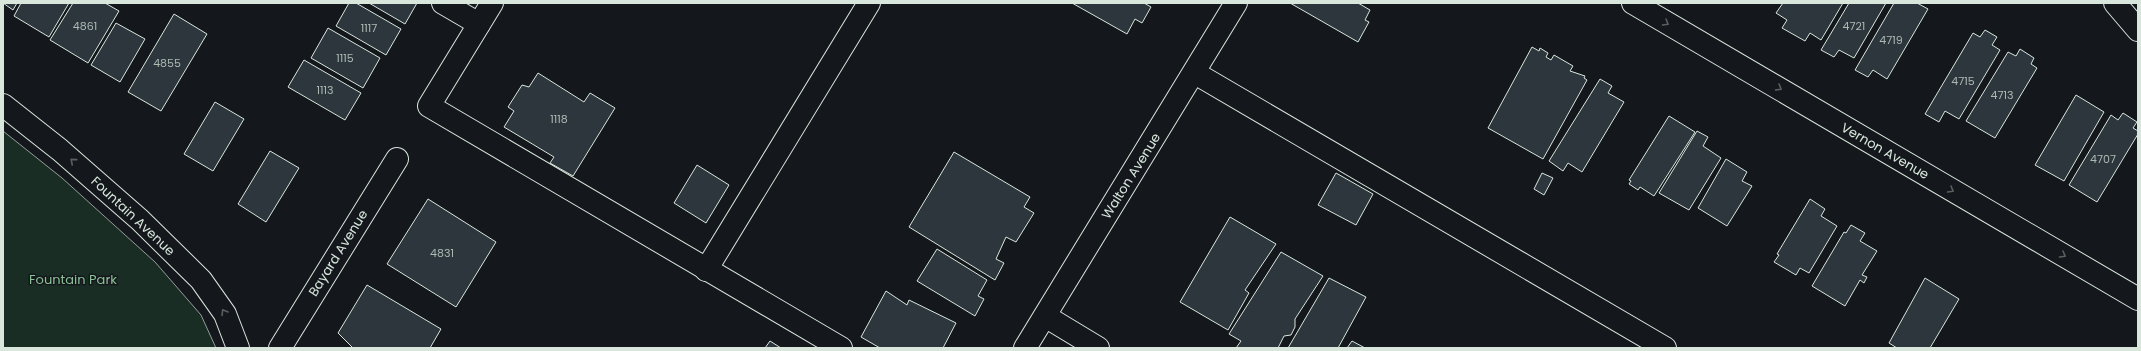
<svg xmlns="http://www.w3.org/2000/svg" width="2141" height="351" viewBox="0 0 2141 351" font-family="Poppins,sans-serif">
  <rect width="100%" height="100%" fill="#14181c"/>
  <!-- green -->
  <path fill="#1a2d24" stroke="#939e99" d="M3 131 62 178 155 262 201 315 216 348H3Z"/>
  <!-- building -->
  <g fill="#2c363c" stroke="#d8e6dc">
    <path d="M3 3H17L13 10Z"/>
    <path d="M21 3H69L49 37 14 16Z"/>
    <path d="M73 3H105L119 11 88 63 50 40Z"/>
    <path d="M349 3H356L401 29 386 55 336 26Z"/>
    <path d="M369 3H417L405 24Z"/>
    <path d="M1072 3H1144L1151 7 1142 23 1135 19 1127 34Z"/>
    <path d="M1290 3H1358L1370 10 1365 20 1369 22 1358 42Z"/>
    <path d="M1783 3H1843L1821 40 1810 33 1805 41 1782 28 1787 20 1776 13Z"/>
    <path d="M1849 3H1886L1854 58 1839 50 1834 57 1821 50Z"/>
    <path d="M1894 3H1917L1928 9 1887 79 1873 70 1868 77 1855 70Z"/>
    <path d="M174 14 207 34 161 111 128 92Z"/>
    <path d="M116 23 145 39 120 82 91 65Z"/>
    <path d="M328 28 380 58 363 88 311 58Z"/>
    <path d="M1985 30 1997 37 1992 45 2000 50 1959 119 1945 111 1939 122 1925 114 1973 33 1980 37Z"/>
    <path d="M1532 47 1539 51 1540 48 1548 53 1546 57 1551 60 1554 55 1573 66 1570 71 1585 76 1584 78 1587 80 1543 159 1488 128Z"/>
    <path d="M2020 49 2034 58 2031 64 2037 68 1995 138 1966 121 2008 52 2016 56Z"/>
    <path d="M304 60 361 93 345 120 288 87Z"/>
    <path d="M538 73 584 102 590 93 615 108 573 176 550 163 554 157 504 127 514 111 508 107 522 85 529 87Z"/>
    <path d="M1600 79 1612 86 1608 93 1624 102 1582 172 1568 163 1563 171 1549 161Z"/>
    <path d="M2076 95 2104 112 2064 181 2035 165Z"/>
    <path d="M215 102 244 119 213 171 184 154Z"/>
    <path d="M2123 113 2137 122 2133 128 2138 131V134L2097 202 2069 185 2111 115 2118 120Z"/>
    <path d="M1669 116 1695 132 1654 196 1640 187 1638 190 1629 184 1631 181 1629 180Z"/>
    <path d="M1697 131 1708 137 1703 146 1721 158 1689 210 1659 193Z"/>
    <path d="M270 151 299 168 266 222 238 204Z"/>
    <path d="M954 152 1030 197 1024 207 1034 213 1016 242 1006 237 996 259 1004 263 995 280 909 227Z"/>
    <path d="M1726 159 1747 172 1742 181 1752 186 1727 226 1698 208Z"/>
    <path d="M697 165 729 185 706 223 674 203Z"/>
    <path d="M1336 173 1373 194 1356 225 1318 205Z"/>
    <path d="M1542 173 1553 178 1544 195 1534 189Z"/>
    <path d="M428 199 496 242 456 307 387 264Z"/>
    <path d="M1810 199 1825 209 1821 216 1837 226 1809 273 1800 268 1796 275 1774 262 1779 255 1777 254Z"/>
    <path d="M1230 217 1276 244 1245 290 1249 293 1228 330 1180 302Z"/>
    <path d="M1851 225 1865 233 1860 241 1877 251 1862 275 1867 277 1864 283 1860 280 1845 306 1812 286 1844 232 1846 233Z"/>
    <path d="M937 249 987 280 978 296 984 299 975 316 917 281Z"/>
    <path d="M1281 252 1323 276 1295 319V327L1291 335 1284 336 1278 348H1236L1241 341 1229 334Z"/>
    <path d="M1329 278 1366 297 1338 348H1288Z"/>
    <path d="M1925 278 1959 299 1930 348H1897L1889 343Z"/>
    <path d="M367 285 441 329 430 348H353L338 333Z"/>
    <path d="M886 291 907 305 909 300 956 323 943 348H880L861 337Z"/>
    <path d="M770 341 781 348H765Z"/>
    <path d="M1352 341 1365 348H1347Z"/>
  </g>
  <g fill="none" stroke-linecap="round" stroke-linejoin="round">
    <defs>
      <g id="minor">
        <path d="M443 3 479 24"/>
        <path d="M492 3 429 106 841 348"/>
        <path d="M1633 3 2138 299"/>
        <path d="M2115 3 2138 30"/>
        <path d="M1195 73 1665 348"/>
        <path d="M3 105 60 150 140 220 201 280 225 314 238 348"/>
        <path d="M706 270 869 3"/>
        <path d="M1045 316 1098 348"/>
        <path d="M280 348 397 159"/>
        <path d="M1025 348 1236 3"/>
      </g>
    </defs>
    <!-- minor casing -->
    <use href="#minor" stroke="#d8e6dc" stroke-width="24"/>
    <!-- minor -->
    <use href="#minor" stroke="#14181c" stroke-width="22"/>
  </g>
  <!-- one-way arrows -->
  <defs><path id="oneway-chevron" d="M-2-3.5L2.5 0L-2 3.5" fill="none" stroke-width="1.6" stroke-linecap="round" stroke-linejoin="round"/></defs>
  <g stroke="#59605f">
    <use href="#oneway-chevron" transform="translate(1666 23) rotate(30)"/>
    <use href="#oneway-chevron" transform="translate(1779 88) rotate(30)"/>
    <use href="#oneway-chevron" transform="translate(73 161) rotate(-140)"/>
    <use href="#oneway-chevron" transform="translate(1951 190) rotate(30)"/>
    <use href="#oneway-chevron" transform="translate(2063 255) rotate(30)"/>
    <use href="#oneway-chevron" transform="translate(224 312) rotate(-121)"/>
  </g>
  <g text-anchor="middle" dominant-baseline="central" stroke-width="3" stroke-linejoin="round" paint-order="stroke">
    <!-- number labels -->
    <g font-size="11" fill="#adbab4">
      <text x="85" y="26">4861</text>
      <text x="1854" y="26">4721</text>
      <text x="369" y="28">1117</text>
      <text x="1891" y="40">4719</text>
      <text x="345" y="58">1115</text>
      <text x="167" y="63">4855</text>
      <text x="1963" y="81">4715</text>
      <text x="325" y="90">1113</text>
      <text x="2002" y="95">4713</text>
      <text x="559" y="119">1118</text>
      <text x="2103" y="159">4707</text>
      <text x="442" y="253">4831</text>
    </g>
    <!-- street labels -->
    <g font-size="13" fill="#d8e6dc" stroke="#14181c">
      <text transform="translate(1885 151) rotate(30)">Vernon Avenue</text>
      <text transform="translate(1131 176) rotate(-58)">Walton Avenue</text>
      <text transform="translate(133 216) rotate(43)">Fountain Avenue</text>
      <text transform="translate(338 253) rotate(-58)">Bayard Avenue</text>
    </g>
    <!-- park labels -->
    <g font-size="13" fill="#8ac095" stroke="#14181c">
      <text x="73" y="279">Fountain Park</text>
    </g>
  </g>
  <!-- border -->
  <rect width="2141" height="351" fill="none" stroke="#d8e6dc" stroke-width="8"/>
</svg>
